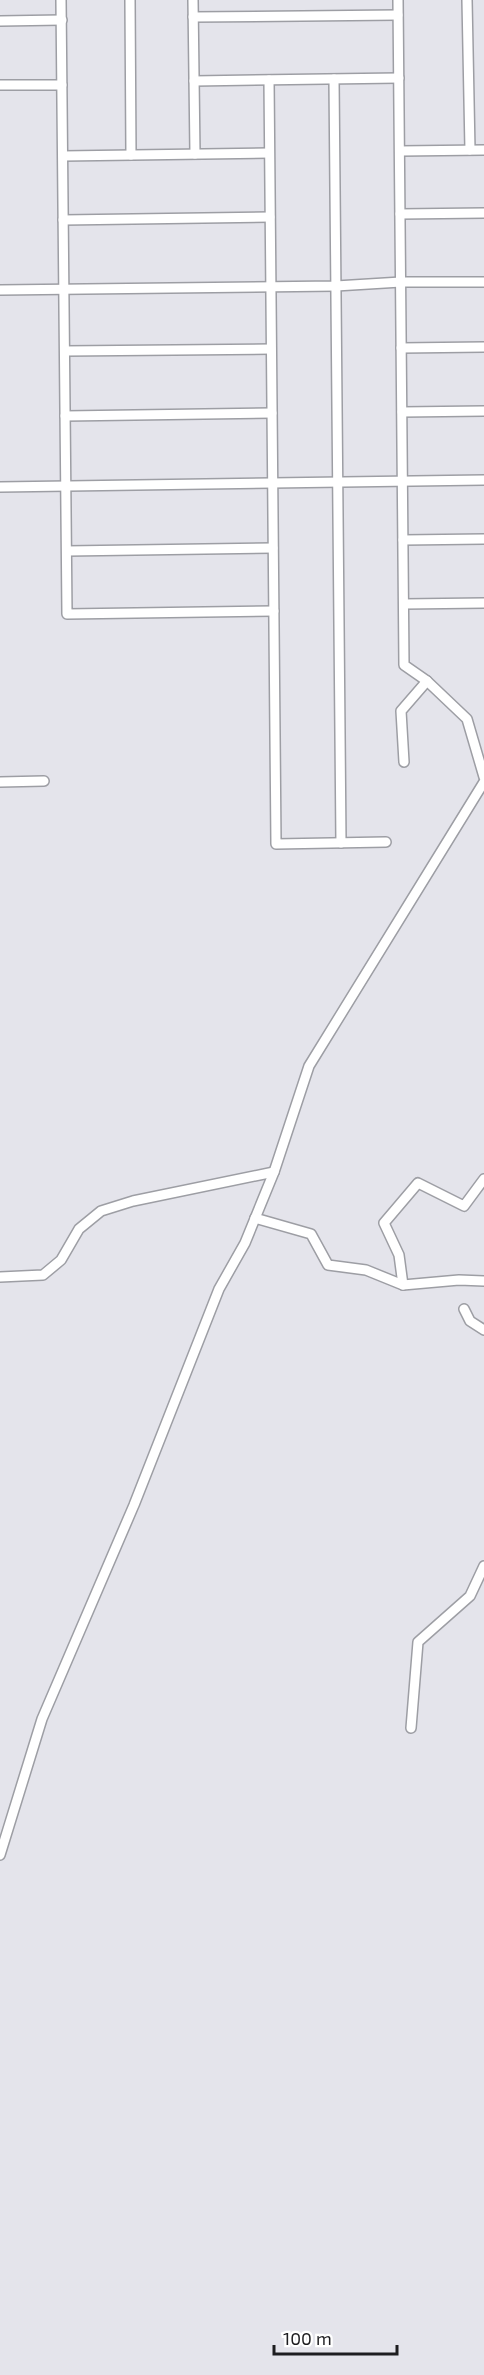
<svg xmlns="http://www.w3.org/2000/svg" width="484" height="2375" viewBox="0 0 484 2375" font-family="'Exo 2',sans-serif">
  <rect width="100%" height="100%" fill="#e4e4eb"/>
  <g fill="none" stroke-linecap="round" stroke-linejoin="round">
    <defs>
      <g id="street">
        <path d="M61 0 67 614 274 611"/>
        <path d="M130 0 131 155"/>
        <path d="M193 0 195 154"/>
        <path d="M398 0 404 665 427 681 467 719 484 777"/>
        <path d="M467 0 470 150"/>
        <path d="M193 17 398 15"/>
        <path d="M0 21 62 20"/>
        <path d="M334 79 341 843"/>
        <path d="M269 80 276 844 386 842"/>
        <path d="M194 81 399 78"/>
        <path d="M0 85H62"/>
        <path d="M400 151 484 150"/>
        <path d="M63 156 269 153"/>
        <path d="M400 214 484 213"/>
        <path d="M63 220 270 217"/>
        <path d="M0 290 336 286 401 282H484"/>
        <path d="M401 348 484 347"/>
        <path d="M65 351 271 349"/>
        <path d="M402 412 484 411"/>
        <path d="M65 416 272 413"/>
        <path d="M0 487 484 480"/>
        <path d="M403 540 484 539"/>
        <path d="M67 551 273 548"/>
        <path d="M404 604 484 603"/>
        <path d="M404 762 401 711 427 681"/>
        <path d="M0 782 44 781"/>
        <path d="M255 1218 311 1234 328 1265 366 1270 403 1285 459 1280 484 1281"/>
        <path d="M0 1277 43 1275 61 1260 79 1229 101 1211 133 1201 274 1172"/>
        <path d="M403 1285 399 1255 384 1223 418 1183 464 1206 484 1179"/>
        <path d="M464 1309 470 1321 484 1330"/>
        <path d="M411 1728 418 1642 470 1596 484 1566"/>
        <path d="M0 1855 42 1719 134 1505 219 1289 245 1243 274 1172 309 1066 484 782"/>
      </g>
    </defs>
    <!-- street casing -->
    <use href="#street" stroke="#9d9ea4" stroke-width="12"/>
    <!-- street -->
    <use href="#street" stroke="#fff" stroke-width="9"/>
  </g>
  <!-- scale -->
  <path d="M274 2345v9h123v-9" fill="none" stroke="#1d1d20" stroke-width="3"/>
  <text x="283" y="2345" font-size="18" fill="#1d1d20" stroke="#ffffff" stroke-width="4.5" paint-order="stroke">100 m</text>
</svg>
